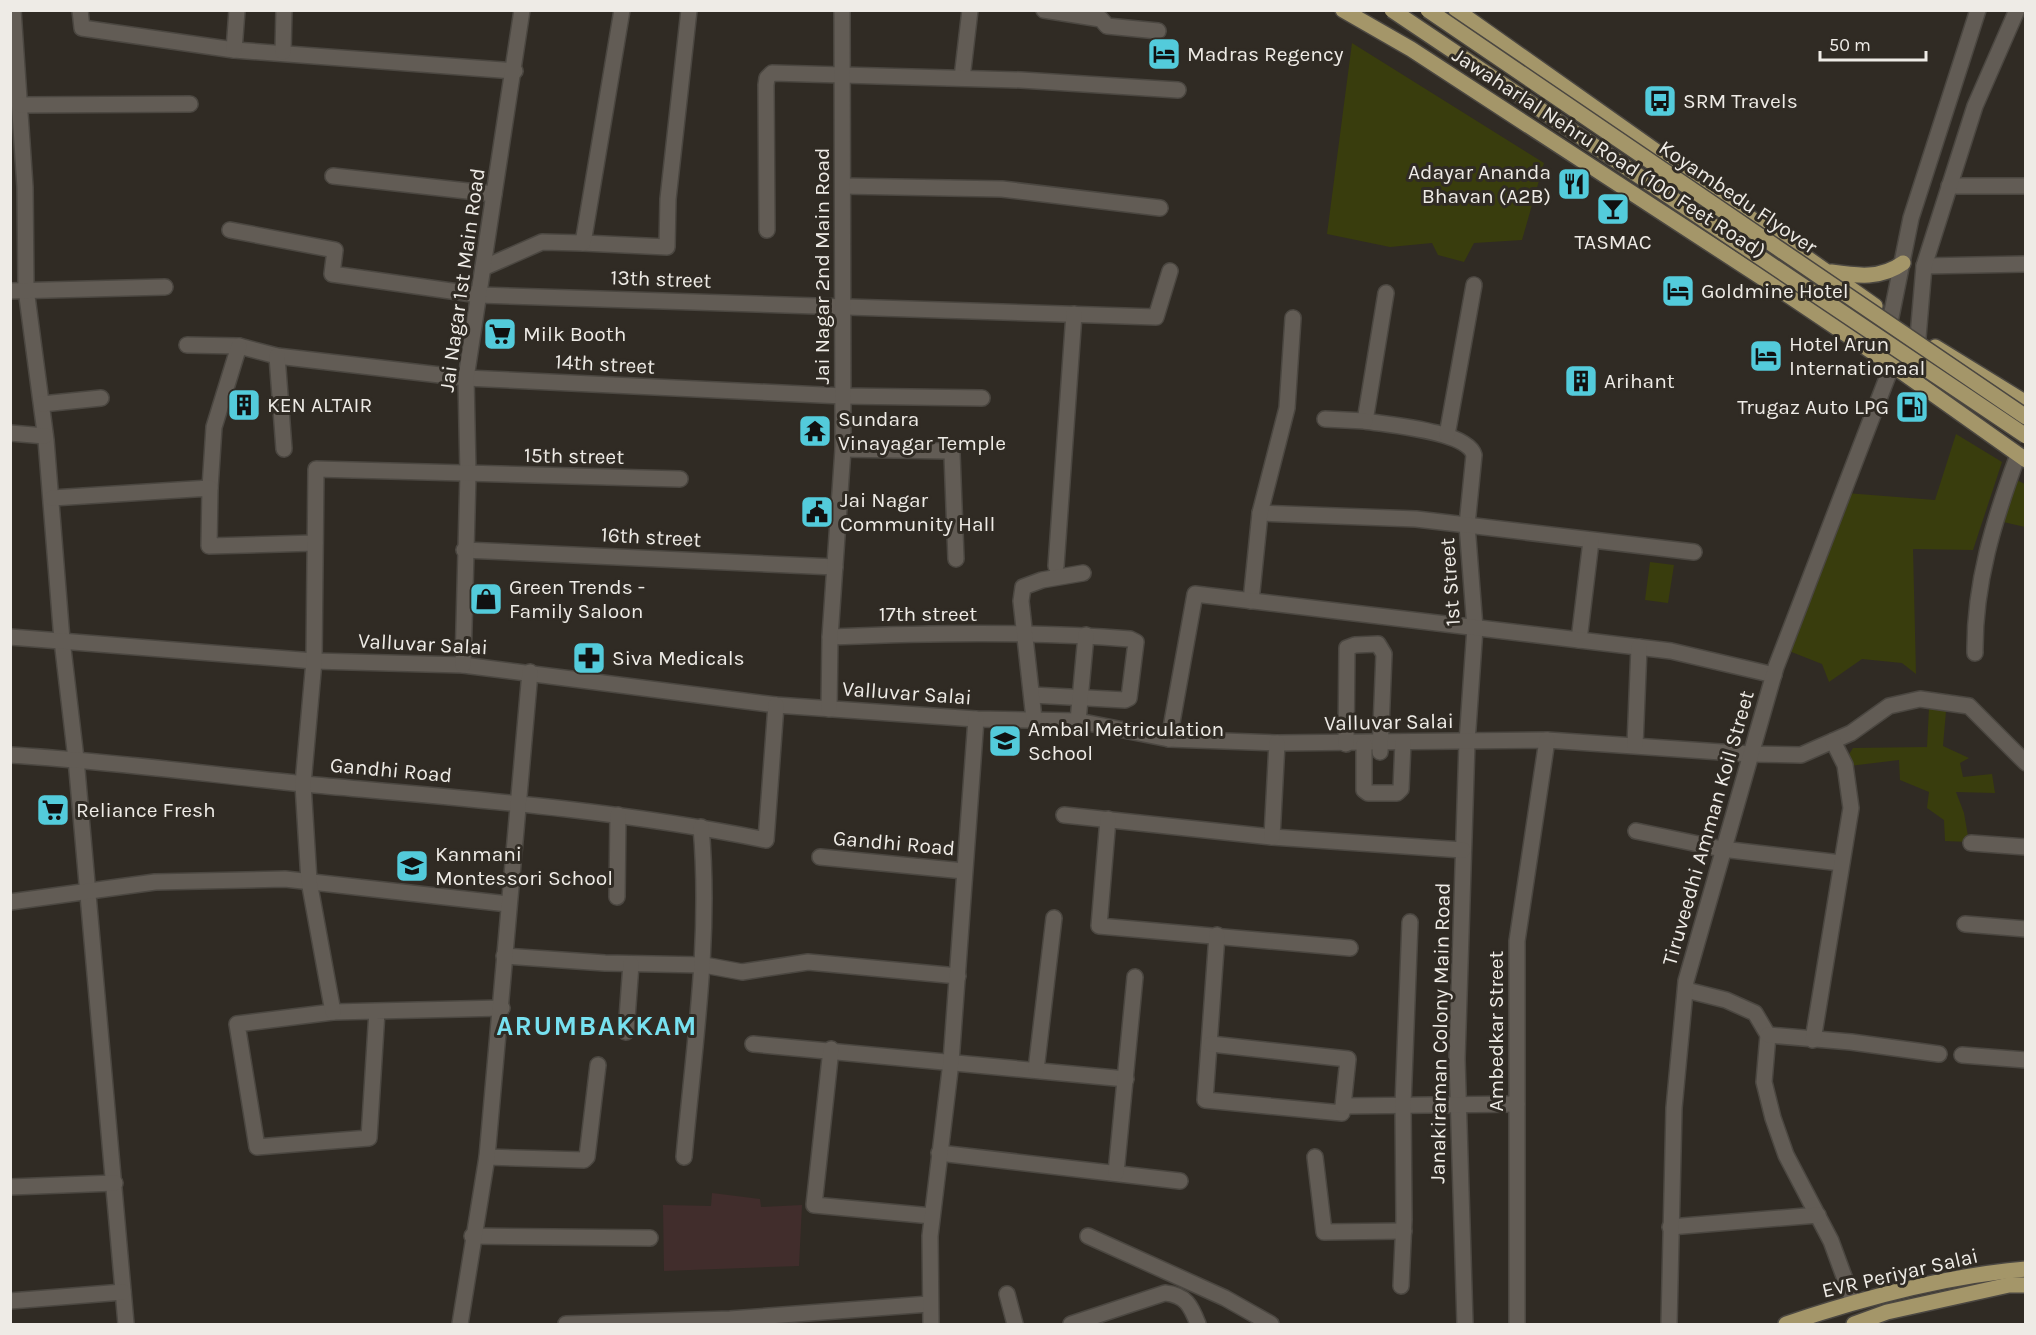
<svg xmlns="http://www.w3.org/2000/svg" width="2036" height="1335" viewBox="0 0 2036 1335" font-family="Karla,sans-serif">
  <rect width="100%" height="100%" fill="#302b24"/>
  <!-- education -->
  <path fill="#412d2c" d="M712 1193 760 1199 761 1207 802 1205 799 1266 664 1271 663 1205 711 1206Z"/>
  <!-- green -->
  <g fill="#393d0d">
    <path d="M1352 43 1544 163 1522 240 1474 243 1464 262 1438 255 1432 243 1390 247 1327 234Z"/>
    <path d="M1956 434 2002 462 1973 550 1913 549 1916 674 1902 663 1862 659 1829 682 1822 664 1789 651 1846 493 1935 500Z"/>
    <path d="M2012 478 2025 484V527L1999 521Z"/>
    <path d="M1650 562 1674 565 1668 603 1645 600Z"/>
    <path d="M1929 708 1946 711 1943 746 1969 758 1960 763 1963 777 1992 774 1995 793 1956 792 1964 813 1969 842 1945 841 1944 820 1927 808 1929 792 1900 780 1899 760 1841 767 1853 748 1927 747Z"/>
  </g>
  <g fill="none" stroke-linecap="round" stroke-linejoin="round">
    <defs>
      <g id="street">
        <path d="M13 10 25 187 26 289 46 440 62 640 76 759 126 1324"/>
        <path d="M80 10 82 28 234 50 515 71"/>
        <path d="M1044 10 1101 19 1107 26 1158 31"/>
        <path d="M234 50 237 10"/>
        <path d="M283 52 284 10"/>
        <path d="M962 78 970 10"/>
        <path d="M21 105 190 104"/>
        <path d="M333 176 494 194"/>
        <path d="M843 186 1002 189 1160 208"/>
        <path d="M1949 186H2026"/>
        <path d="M230 230 335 250 332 274 479 295 1156 317 1170 271"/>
        <path d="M767 230 766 85 767 78 772 73 1021 80 1178 90"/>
        <path d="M583 243 667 247 668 199 689 10"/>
        <path d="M1924 266 2026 264"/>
        <path d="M483 268 542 242 583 243 622 10"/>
        <path d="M10 291 165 287"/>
        <path d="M1386 293 1365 421C1389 425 1467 431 1474 455L1467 525 1475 628 1467 742 1457 1059 1465 1324"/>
        <path d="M187 345 239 346 277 356 466 378 843 396 982 398"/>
        <path d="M277 356 284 449"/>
        <path d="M42 404 101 398"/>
        <path d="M1325 419 1365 421"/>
        <path d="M10 433 45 436"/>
        <path d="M1447 435 1474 285"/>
        <path d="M843 449 947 451 952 454 956 559"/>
        <path d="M210 488 214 427 239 346"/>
        <path d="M52 498 210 488 209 546 315 543"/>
        <path d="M1260 513 1416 519 1694 552"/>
        <path d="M464 550 835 567"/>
        <path d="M1056 566 1074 314"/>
        <path d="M1251 601 1260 513 1287 408 1293 318"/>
        <path d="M10 637 314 661 463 665 776 705 976 719 1078 721 1169 739 1277 743 1547 740 1750 754 1801 755 1851 733 1889 706 1920 699 1969 706 2026 763"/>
        <path d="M830 637C930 633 1031 631 1130 639L1136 642 1129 698 1125 700 1032 695"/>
        <path d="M1579 640 1591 541"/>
        <path d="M1975 653C1974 584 1994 520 2018 455"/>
        <path d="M463 665 468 474 466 378 522 10"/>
        <path d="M829 709 830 637 843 449 842 10"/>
        <path d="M1034 719 1021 601 1023 587 1042 580 1083 573"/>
        <path d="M1078 721 1086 635"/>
        <path d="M1169 739 1195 594 1671 651 1774 675"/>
        <path d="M1346 744 1347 648 1355 645 1378 644 1384 654 1380 752"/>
        <path d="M1364 744V790L1368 793H1397L1401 789 1403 742"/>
        <path d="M1635 745 1639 647"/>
        <path d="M10 755C109 761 206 774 304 784 459 798 613 809 766 840L776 705"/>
        <path d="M1064 815 1272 837 1463 850"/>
        <path d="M1108 819 1099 926 1350 948"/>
        <path d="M1636 831 1722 849 1841 863"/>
        <path d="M1272 837 1277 743"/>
        <path d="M1971 843 2026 847"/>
        <path d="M820 857 964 871"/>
        <path d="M617 897 618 815"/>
        <path d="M10 902 155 882 285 879 508 904"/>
        <path d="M1965 924 2026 929"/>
        <path d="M1217 935 1205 1100 1342 1113 1343 1106"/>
        <path d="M504 956 605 963 704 965 742 972 808 962 958 976"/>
        <path d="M1686 990 1726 1000 1755 1013 1768 1035 1764 1082 1773 1118 1786 1155 1831 1241 1853 1301"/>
        <path d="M377 1011 369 1138 257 1147 237 1024 333 1012 502 1008"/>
        <path d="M333 1012 309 881 303 784 314 661 316 469 680 479"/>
        <path d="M626 1032 631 964"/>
        <path d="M1768 1035 1851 1042 1939 1054"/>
        <path d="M1813 1040 1851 808 1845 765 1833 741"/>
        <path d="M753 1044 1126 1079"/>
        <path d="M1211 1044 1348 1059 1343 1106 1517 1104"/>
        <path d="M831 1049 814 1205 932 1216"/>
        <path d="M1962 1055 2026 1060"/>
        <path d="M1036 1070 1054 918"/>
        <path d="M939 1153 1180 1181"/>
        <path d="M487 1157 584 1160 587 1157 598 1065"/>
        <path d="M684 1157C694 1046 711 938 701 827"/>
        <path d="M1315 1157 1324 1232 1404 1231"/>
        <path d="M1116 1173 1135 977"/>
        <path d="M10 1187 115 1183"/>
        <path d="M1670 1227 1818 1215"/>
        <path d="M472 1236 650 1238"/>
        <path d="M1088 1236 1225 1298 1271 1324"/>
        <path d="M1401 1286 1404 1219 1403 1105 1410 922"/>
        <path d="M1007 1294 1015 1324"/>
        <path d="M10 1301 123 1292"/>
        <path d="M460 1324 487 1157 530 672"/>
        <path d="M566 1324 730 1319 929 1304"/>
        <path d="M931 1324 930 1236 951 1062 976 719"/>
        <path d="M1071 1324 1165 1293C1186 1295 1191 1306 1198 1324"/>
        <path d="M1517 1324V941L1547 740"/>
        <path d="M1669 1324 1674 1108 1686 981 1776 667 1892 365"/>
      </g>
      <g id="secondary">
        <path d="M1891 317 1911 218 1978 10"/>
        <path d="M1918 337 1924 266 1975 106 2017 10"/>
      </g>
      <g id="primary">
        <path d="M1343 10 1411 49 1767 281 1892 365 2026 460"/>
        <path d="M1456 10 1875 306"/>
        <path d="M1831 272C1858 276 1881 279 1903 263"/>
        <path d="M1935 347 2026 403"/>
        <path d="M1786 1324C1863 1298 1944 1276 2026 1269"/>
        <path d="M1854 1324 1887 1312 2009 1285H2026"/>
      </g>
    </defs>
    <!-- street casing -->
    <use href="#street" stroke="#4b4741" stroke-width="18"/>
    <!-- secondary casing -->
    <use href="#secondary" stroke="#4b4741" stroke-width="18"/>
    <!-- primary casing -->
    <use href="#primary" stroke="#4b4741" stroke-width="18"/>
    <!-- street -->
    <use href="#street" stroke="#625c55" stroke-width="15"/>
    <!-- secondary -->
    <use href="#secondary" stroke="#625c55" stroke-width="15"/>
    <!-- primary -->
    <use href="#primary" stroke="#a49669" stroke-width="15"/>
    <defs>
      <g id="primary-bridge">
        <path d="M1392 10 2026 436"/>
        <path d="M1428 10 2026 417"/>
      </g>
    </defs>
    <!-- primary-bridge casing -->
    <use href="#primary-bridge" stroke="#4b4741" stroke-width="18" stroke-linecap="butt"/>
    <!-- primary-bridge -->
    <use href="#primary-bridge" stroke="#a49669" stroke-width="15"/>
  </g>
  <!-- icons -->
  <defs>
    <symbol id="hotel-square" viewBox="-11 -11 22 22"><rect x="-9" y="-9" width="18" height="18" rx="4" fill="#53cbdb" stroke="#302b24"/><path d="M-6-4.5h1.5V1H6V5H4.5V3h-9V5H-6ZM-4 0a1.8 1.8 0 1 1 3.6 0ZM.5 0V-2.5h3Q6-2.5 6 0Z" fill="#111"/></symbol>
    <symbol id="bus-square" viewBox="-11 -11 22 22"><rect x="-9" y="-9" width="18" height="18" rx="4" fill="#53cbdb" stroke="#302b24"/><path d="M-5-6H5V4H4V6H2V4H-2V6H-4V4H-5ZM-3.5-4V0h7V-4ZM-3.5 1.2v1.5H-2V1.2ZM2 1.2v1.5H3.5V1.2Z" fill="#111"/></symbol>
    <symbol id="restaurant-square" viewBox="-11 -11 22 22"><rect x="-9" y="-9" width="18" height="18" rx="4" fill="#53cbdb" stroke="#302b24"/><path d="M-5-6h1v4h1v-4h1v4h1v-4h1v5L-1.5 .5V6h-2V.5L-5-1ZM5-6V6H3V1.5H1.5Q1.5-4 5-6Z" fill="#111"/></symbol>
    <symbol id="bar-square" viewBox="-11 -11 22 22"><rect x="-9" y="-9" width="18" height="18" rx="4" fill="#53cbdb" stroke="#302b24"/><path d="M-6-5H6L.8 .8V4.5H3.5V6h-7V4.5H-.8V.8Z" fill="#111"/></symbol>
    <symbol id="supermarket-square" viewBox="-11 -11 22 22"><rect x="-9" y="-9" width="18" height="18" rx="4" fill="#53cbdb" stroke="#302b24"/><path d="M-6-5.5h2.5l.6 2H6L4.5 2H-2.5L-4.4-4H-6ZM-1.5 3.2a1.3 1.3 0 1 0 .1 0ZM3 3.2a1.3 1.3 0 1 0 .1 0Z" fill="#111"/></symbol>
    <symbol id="building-square" viewBox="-11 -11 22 22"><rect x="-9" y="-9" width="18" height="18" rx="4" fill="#53cbdb" stroke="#302b24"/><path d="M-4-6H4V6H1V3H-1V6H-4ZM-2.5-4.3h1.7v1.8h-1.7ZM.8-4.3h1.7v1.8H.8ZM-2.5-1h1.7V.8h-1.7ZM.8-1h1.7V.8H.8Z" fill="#111"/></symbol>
    <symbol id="fuel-square" viewBox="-11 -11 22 22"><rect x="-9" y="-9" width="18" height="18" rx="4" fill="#53cbdb" stroke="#302b24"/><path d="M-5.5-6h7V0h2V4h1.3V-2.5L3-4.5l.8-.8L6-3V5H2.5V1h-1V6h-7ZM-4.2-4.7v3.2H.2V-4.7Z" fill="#111"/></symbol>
    <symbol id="temple-square" viewBox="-11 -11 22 22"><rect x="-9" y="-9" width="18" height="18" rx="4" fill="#53cbdb" stroke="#302b24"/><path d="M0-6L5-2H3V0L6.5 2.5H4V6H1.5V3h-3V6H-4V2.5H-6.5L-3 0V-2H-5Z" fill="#111"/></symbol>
    <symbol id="civic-square" viewBox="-11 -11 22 22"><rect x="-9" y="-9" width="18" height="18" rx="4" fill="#53cbdb" stroke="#302b24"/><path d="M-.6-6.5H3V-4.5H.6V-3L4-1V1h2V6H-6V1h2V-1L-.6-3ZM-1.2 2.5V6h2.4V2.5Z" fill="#111"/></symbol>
    <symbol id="shop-square" viewBox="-11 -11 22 22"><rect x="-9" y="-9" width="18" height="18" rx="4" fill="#53cbdb" stroke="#302b24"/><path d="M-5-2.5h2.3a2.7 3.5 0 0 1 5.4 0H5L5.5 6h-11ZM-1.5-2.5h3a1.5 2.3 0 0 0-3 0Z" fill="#111"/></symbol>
    <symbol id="pharmacy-square" viewBox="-11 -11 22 22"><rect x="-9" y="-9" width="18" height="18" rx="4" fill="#53cbdb" stroke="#302b24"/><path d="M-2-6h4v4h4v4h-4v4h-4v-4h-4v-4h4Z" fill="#111"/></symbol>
    <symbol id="school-square" viewBox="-11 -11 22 22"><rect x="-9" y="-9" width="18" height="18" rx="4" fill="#53cbdb" stroke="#302b24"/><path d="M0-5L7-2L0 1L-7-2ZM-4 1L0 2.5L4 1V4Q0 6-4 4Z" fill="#111"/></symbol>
  </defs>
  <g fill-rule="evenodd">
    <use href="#hotel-square" x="1145" y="35" width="38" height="38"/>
    <use href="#bus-square" x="1641" y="82" width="38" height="38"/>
    <use href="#restaurant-square" x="1555" y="165" width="38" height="38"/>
    <use href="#bar-square" x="1594" y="190" width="38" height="38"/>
    <use href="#hotel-square" x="1659" y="272" width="38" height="38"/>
    <use href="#supermarket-square" x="481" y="315" width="38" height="38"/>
    <use href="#hotel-square" x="1747" y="337" width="38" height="38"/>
    <use href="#building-square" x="1562" y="362" width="38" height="38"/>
    <use href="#building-square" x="225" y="386" width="38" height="38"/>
    <use href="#fuel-square" x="1893" y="388" width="38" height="38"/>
    <use href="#temple-square" x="796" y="412" width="38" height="38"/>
    <use href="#civic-square" x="798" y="493" width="38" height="38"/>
    <use href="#shop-square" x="467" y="580" width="38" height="38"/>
    <use href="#pharmacy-square" x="570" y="639" width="38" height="38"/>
    <use href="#school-square" x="986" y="722" width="38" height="38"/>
    <use href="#supermarket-square" x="34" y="791" width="38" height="38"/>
    <use href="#school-square" x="393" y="847" width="38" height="38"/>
  </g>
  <g text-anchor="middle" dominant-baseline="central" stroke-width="6" stroke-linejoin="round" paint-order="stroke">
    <!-- poi labels -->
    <g font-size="21" fill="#eeebe6" stroke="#302b24" text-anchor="start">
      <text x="1187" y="54">Madras Regency</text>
      <text x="1683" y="101">SRM Travels</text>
      <text x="1551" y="172" text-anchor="end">Adayar Ananda<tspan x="1551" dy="24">Bhavan (A2B)</tspan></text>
      <text x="1613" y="242" text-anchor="middle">TASMAC</text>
      <text x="1701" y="291">Goldmine Hotel</text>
      <text x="523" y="334">Milk Booth</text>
      <text x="1789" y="344">Hotel Arun<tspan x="1789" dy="24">Internationaal</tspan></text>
      <text x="1604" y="381">Arihant</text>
      <text x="267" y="405">KEN ALTAIR</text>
      <text x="1889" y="407" text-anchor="end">Trugaz Auto LPG</text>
      <text x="838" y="419">Sundara<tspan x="838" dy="24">Vinayagar Temple</tspan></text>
      <text x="840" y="500">Jai Nagar<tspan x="840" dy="24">Community Hall</tspan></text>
      <text x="509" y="587">Green Trends -<tspan x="509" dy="24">Family Saloon</tspan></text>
      <text x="612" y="658">Siva Medicals</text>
      <text x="1028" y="729">Ambal Metriculation<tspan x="1028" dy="24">School</tspan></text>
      <text x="76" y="810">Reliance Fresh</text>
      <text x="435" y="854">Kanmani<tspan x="435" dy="24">Montessori School</tspan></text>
    </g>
    <!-- street labels -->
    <g font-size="21" fill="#eeebe6" stroke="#302b24">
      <text transform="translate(1609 153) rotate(33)">Jawaharlal Nehru Road (100 Feet Road)</text>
      <text transform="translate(1738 197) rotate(34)">Koyambedu Flyover</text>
      <text transform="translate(822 266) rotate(-90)">Jai Nagar 2nd Main Road</text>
      <text transform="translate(661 279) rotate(2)">13th street</text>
      <text transform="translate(462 280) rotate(-82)">Jai Nagar 1st Main Road</text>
      <text transform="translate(605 364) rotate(3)">14th street</text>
      <text transform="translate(574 456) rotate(1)">15th street</text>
      <text transform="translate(651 537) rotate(3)">16th street</text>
      <text transform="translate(1450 582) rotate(-94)">1st Street</text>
      <text x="928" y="614">17th street</text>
      <text transform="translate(423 644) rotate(3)">Valluvar Salai</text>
      <text transform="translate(907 693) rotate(4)">Valluvar Salai</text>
      <text transform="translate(1389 722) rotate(-1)">Valluvar Salai</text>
      <text transform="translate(391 770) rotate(5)">Gandhi Road</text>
      <text transform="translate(1708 828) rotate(-74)">Tiruveedhi Amman Koil Street</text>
      <text transform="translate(894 843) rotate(5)">Gandhi Road</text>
      <text transform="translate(1496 1031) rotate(-90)">Ambedkar Street</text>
      <text transform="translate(1440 1033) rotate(-89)">Janakiraman Colony Main Road</text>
      <text transform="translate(1900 1273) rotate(-13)">EVR Periyar Salai</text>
    </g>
    <!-- district labels -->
    <g font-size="27" font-weight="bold" letter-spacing="1.5" fill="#77e1f0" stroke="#302b24">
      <text x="597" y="1026">ARUMBAKKAM</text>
    </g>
  </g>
  <!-- border -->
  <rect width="2036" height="1335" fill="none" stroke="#eeebe6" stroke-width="24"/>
  <!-- scale -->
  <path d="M1820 51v9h106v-9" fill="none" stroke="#eeebe6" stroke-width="3"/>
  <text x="1829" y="51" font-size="18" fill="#eeebe6" stroke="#302b24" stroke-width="4.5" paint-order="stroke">50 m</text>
</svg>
